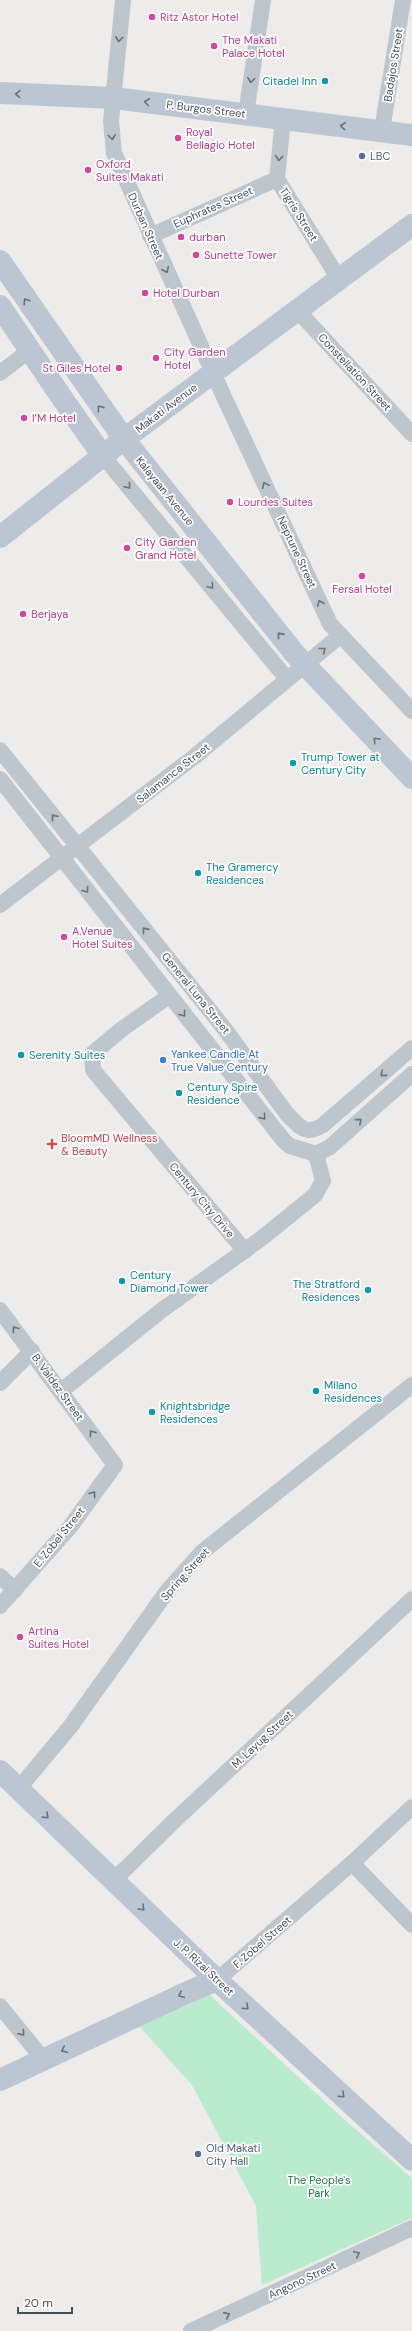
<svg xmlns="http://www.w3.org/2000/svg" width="412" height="2331" viewBox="0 0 412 2331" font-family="'DM Sans',sans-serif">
  <rect width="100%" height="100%" fill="#eeebeb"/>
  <!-- green -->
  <path fill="#baebce" d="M201 1987 347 2122 412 2178V2218L262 2285 256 2206 192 2085 132 2018Z"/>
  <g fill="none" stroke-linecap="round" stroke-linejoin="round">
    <!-- street -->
    <g stroke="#bdc5cd" stroke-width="16">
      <path d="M123 0 111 121 114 153 224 397 330 624 412 711"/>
      <path d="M246 114 263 0"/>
      <path d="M283 119 277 179 339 279"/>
      <path d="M382 130 403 0"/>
      <path d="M150 236 277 179"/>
      <path d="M297 310 412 434"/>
      <path d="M0 373 30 350"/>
      <path d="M103 456 287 679"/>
      <path d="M0 750 224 1028 287 1114C300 1127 305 1136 323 1125L412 1048"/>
      <path d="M0 779 284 1141 290 1146 316 1154 330 1147 412 1074"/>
      <path d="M0 905 194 757 341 635"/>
      <path d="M169 996 122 1029 92 1054 93 1070 245 1251"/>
      <path d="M0 1310 115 1465 70 1527 0 1606"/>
      <path d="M0 1383 32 1351"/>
      <path d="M61 1391 162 1310 262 1238 315 1195 323 1181 316 1154"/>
      <path d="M0 1576 15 1590"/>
      <path d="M19 1788 70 1727 168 1590 202 1552 412 1385"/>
      <path d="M352 1863 412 1925"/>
      <path d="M113 1881 174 1821 412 1599"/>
      <path d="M217 1980 352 1863 412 1807"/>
      <path d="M0 2006 43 2059"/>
      <path d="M191 2331 412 2228"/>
    </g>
    <!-- secondary -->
    <g stroke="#bcc6d2" stroke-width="22">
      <path d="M0 93 113 98 412 135"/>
      <path d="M0 261 124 439 295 654 412 778"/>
      <path d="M0 306 62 398 103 456"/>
      <path d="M0 537 124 439 412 225"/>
      <path d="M0 1771 217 1980 412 2160"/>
      <path d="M0 2080 188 1992 217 1980"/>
    </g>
  </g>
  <!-- one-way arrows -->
  <defs><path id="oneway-chevron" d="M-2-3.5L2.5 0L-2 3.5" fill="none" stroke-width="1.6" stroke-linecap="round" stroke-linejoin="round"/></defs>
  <g stroke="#69727a">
    <use href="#oneway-chevron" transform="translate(119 39) rotate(96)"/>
    <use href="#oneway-chevron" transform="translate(251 80) rotate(98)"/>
    <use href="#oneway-chevron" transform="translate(112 137) rotate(83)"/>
    <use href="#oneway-chevron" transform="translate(279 158) rotate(96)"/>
    <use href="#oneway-chevron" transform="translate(166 270) rotate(65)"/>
    <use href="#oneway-chevron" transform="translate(265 485) rotate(-115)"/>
    <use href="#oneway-chevron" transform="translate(128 486) rotate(50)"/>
    <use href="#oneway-chevron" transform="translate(211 586) rotate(50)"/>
    <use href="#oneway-chevron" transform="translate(320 603) rotate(-115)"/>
    <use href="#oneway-chevron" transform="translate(323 650) rotate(-39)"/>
    <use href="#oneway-chevron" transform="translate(54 817) rotate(-129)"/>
    <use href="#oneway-chevron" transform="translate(86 890) rotate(53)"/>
    <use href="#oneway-chevron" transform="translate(145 930) rotate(-129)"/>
    <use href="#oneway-chevron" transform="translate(183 1014) rotate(52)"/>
    <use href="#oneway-chevron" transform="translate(383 1074) rotate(139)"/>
    <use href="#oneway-chevron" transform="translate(263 1117) rotate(52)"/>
    <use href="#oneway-chevron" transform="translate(359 1121) rotate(-42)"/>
    <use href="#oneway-chevron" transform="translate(15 1329) rotate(-128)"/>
    <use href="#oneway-chevron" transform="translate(92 1433) rotate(-126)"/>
    <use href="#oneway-chevron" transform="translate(93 1494) rotate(-54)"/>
    <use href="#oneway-chevron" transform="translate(22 2033) rotate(50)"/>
    <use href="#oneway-chevron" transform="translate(357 2254) rotate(-25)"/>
    <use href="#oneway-chevron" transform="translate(227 2315) rotate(-24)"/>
  </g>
  <g stroke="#69727c">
    <use href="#oneway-chevron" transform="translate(18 94) rotate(-177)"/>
    <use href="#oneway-chevron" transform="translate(147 102) rotate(-173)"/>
    <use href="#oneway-chevron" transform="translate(343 126) rotate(-174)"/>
    <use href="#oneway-chevron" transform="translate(26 301) rotate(-123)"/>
    <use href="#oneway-chevron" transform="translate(100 408) rotate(-125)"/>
    <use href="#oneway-chevron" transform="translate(280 635) rotate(-129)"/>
    <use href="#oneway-chevron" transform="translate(376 740) rotate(-133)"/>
    <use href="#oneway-chevron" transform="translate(46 1816) rotate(44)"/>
    <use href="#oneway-chevron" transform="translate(142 1908) rotate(44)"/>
    <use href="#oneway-chevron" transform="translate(181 1995) rotate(155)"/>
    <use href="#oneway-chevron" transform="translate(246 2007) rotate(43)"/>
    <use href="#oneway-chevron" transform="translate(64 2050) rotate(155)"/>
    <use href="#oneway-chevron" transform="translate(342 2095) rotate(43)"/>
  </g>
  <!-- markers -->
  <g fill="#d1479c" stroke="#fff" stroke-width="1.5">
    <circle cx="152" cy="17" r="4"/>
    <circle cx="214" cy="46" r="4"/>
    <circle cx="178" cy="138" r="4"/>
    <circle cx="88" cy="170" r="4"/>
    <circle cx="181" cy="237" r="4"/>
    <circle cx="196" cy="255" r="4"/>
    <circle cx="145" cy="293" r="4"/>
    <circle cx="156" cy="358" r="4"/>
    <circle cx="119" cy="368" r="4"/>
    <circle cx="24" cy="418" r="4"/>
    <circle cx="230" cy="502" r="4"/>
    <circle cx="127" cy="548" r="4"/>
    <circle cx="362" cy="576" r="4"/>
    <circle cx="23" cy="614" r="4"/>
    <circle cx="64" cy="937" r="4"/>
    <circle cx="20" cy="1637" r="4"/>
  </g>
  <g fill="#0f9aa8" stroke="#fff" stroke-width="1.5">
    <circle cx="325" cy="81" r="4"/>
    <circle cx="293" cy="763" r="4"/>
    <circle cx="198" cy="873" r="4"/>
    <circle cx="21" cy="1055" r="4"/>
    <circle cx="179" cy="1093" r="4"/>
    <circle cx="122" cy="1281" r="4"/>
    <circle cx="368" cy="1290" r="4"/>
    <circle cx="316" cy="1391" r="4"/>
    <circle cx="152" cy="1412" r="4"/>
  </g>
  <g fill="#5c6f8a" stroke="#fff" stroke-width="1.5">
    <circle cx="362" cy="156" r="4"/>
    <circle cx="198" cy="2154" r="4"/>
  </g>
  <circle fill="#3f7fe0" stroke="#fff" stroke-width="1.5" cx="163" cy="1060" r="4"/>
  <path fill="#e0444e" stroke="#fff" stroke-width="1.5" d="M50 1138h4v4h4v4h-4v4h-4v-4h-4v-4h4z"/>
  <g text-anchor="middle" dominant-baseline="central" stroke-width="3.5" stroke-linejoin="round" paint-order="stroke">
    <!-- hotel labels -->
    <g font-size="11" fill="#b23c85" stroke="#fff" text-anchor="start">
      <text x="160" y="17">Ritz Astor Hotel</text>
      <text x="222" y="40">The Makati<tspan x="222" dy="13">Palace Hotel</tspan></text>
      <text x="186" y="132">Royal<tspan x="186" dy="13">Bellagio Hotel</tspan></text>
      <text x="96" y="164">Oxford<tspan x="96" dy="13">Suites Makati</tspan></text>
      <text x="189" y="237">durban</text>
      <text x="204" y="255">Sunette Tower</text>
      <text x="153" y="293">Hotel Durban</text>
      <text x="164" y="352">City Garden<tspan x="164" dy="13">Hotel</tspan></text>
      <text x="111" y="368" text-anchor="end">St Giles Hotel</text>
      <text x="32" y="418">I’M Hotel</text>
      <text x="238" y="502">Lourdes Suites</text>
      <text x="135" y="542">City Garden<tspan x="135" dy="13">Grand Hotel</tspan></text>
      <text x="362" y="589" text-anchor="middle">Fersal Hotel</text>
      <text x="31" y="614">Berjaya</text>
      <text x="72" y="931">A.Venue<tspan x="72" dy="13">Hotel Suites</tspan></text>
      <text x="28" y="1631">Artina<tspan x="28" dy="13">Suites Hotel</tspan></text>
    </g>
    <!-- street labels -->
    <g font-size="11" fill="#454e57" stroke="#fff">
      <text transform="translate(393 65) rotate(-81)">Badajos Street</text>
      <text transform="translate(206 109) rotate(7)">P. Burgos Street</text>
      <text transform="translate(213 207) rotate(-24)">Euphrates Street</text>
      <text transform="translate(299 214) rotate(58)">Tigris Street</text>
      <text transform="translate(146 226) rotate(66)">Durban Street</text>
      <text transform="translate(355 372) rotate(47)">Constellation Street</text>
      <text transform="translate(166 408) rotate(-37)">Makati Avenue</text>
      <text transform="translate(165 491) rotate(51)">Kalayaan Avenue</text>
      <text transform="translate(297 552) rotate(65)">Neptune Street</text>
      <text transform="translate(173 773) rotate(-38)">Salamanca Street</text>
      <text transform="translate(196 993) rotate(51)">General Luna Street</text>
      <text transform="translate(202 1200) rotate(50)">Century City Drive</text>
      <text transform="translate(58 1387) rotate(54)">B. Valdez Street</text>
      <text transform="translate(59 1537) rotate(-51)">E. Zobel Street</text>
      <text transform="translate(185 1574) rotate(-48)">Spring Street</text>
      <text transform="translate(262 1739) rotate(-43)">M. Layug Street</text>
      <text transform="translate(262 1942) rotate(-41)">F. Zobel Street</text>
      <text transform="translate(204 1967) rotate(43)">J. P. Rizal Street</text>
      <text transform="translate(302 2280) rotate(-25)">Angono Street</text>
    </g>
    <!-- culture labels -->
    <g font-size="11" fill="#0d838f" stroke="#fff" text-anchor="start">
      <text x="317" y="81" text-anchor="end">Citadel Inn</text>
      <text x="301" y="757">Trump Tower at<tspan x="301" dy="13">Century City</tspan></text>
      <text x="206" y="867">The Gramercy<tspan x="206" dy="13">Residences</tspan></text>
      <text x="29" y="1055">Serenity Suites</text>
      <text x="187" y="1087">Century Spire<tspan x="187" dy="13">Residence</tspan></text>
      <text x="130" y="1275">Century<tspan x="130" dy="13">Diamond Tower</tspan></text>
      <text x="360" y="1284" text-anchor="end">The Stratford<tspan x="360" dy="13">Residences</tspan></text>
      <text x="324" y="1385">Milano<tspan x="324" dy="13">Residences</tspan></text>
      <text x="160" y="1406">Knightsbridge<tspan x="160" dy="13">Residences</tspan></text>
    </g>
    <!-- service labels -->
    <g font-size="11" fill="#4e5e75" stroke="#fff" text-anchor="start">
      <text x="370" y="156">LBC</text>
      <text x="206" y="2148">Old Makati<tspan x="206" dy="13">City Hall</tspan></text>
    </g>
    <!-- shop labels -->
    <g font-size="11" fill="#366cbe" stroke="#fff" text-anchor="start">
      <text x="171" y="1054">Yankee Candle At<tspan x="171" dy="13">True Value Century</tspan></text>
    </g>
    <!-- health labels -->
    <g font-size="11" fill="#be3a42" stroke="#fff" text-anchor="start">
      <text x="61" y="1138">BloomMD Wellness<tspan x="61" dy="13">&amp; Beauty</tspan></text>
    </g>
    <!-- park labels -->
    <g font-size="11" fill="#1a7448" stroke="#fff">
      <text x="319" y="2180">The People's<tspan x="319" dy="13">Park</tspan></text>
    </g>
  </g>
  <!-- scale -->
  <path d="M18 2307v6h54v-6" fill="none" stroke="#454e57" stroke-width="2"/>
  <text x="24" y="2307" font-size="12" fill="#454e57" stroke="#ffffff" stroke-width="3" paint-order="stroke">20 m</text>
</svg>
